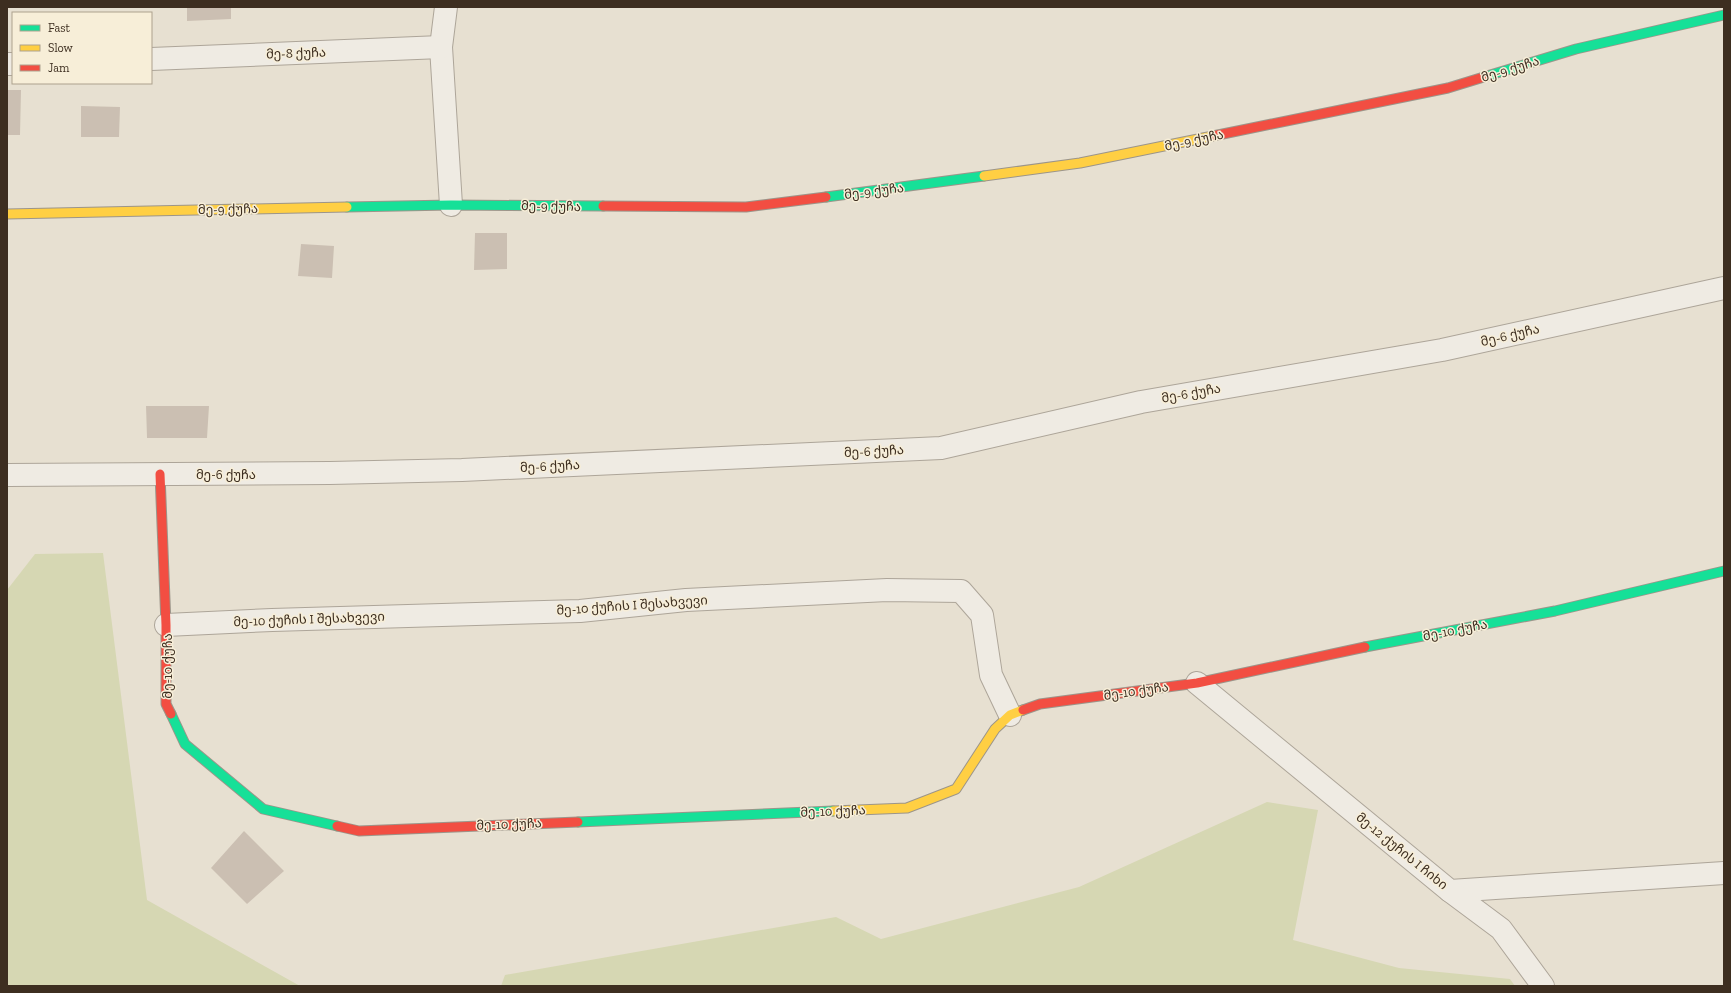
<svg xmlns="http://www.w3.org/2000/svg" width="1731" height="993" viewBox="0 0 1731 993" font-family="'Zilla Slab','Noto Sans Georgian',serif">
  <rect width="100%" height="100%" fill="#e7e0d1"/>
  <!-- green -->
  <g fill="#d6d7b3">
    <path d="M103 553 147 900 300 986H7V590L35 554Z"/>
    <path d="M1267 802 1318 810 1293 940 1399 968 1510 979 1515 986H501L505 975 836 917 881 939 1079 887Z"/>
  </g>
  <!-- building -->
  <g fill="#cbbfb2">
    <path d="M187 7H231V19L187 21Z"/>
    <path d="M7 90H21L20 135H7Z"/>
    <path d="M81 106 120 107 119 137H81Z"/>
    <path d="M475 233H507V269L474 270Z"/>
    <path d="M301 244 334 246 332 278 298 276Z"/>
    <path d="M146 406H209L207 438H147Z"/>
    <path d="M244 831 284 871 247 904 211 868Z"/>
  </g>
  <g fill="none" stroke-linecap="round" stroke-linejoin="round">
    <defs>
      <g id="street">
        <path d="M446 7 441 47 451 205"/>
        <path d="M151 59 441 47"/>
        <path d="M7 64H13"/>
        <path d="M7 475 330 473 462 470 941 448 1141 402 1442 350 1724 288"/>
        <path d="M166 625 272 620 580 611 686 600 887 590 961 591 982 615 991 675 1010 715"/>
        <path d="M1197 683 1450 891 1724 873"/>
        <path d="M1450 891 1501 929 1543 986"/>
      </g>
      <g id="fast">
        <path d="M1487 76 1576 49 1724 15"/>
        <path d="M826 197 984 176"/>
        <path d="M347 207 451 205 603 206"/>
        <path d="M1365 647 1555 611 1724 571"/>
        <path d="M171 714 185 744 263 809 337 826"/>
        <path d="M578 822 833 811"/>
      </g>
      <g id="slow">
        <path d="M984 176 1080 163 1213 136"/>
        <path d="M7 214 347 207"/>
        <path d="M833 811 907 808 956 789 995 729 1010 715 1023 710"/>
      </g>
      <g id="jam">
        <path d="M1213 136 1448 88 1487 76"/>
        <path d="M603 206 746 207 826 197"/>
        <path d="M160 474 166 625V704L171 714"/>
        <path d="M1023 710 1040 704 1197 683 1365 647"/>
        <path d="M337 826 359 831 578 822"/>
      </g>
    </defs>
    <!-- street casing -->
    <use href="#street" stroke="#ada599" stroke-width="24"/>
    <!-- fast casing -->
    <use href="#fast" stroke="#9c958a" stroke-width="11"/>
    <!-- slow casing -->
    <use href="#slow" stroke="#9c958a" stroke-width="11"/>
    <!-- jam casing -->
    <use href="#jam" stroke="#9c958a" stroke-width="11"/>
    <!-- street -->
    <use href="#street" stroke="#efebe3" stroke-width="22"/>
    <!-- fast -->
    <use href="#fast" stroke="#16e098" stroke-width="9"/>
    <!-- slow -->
    <use href="#slow" stroke="#ffcf43" stroke-width="9"/>
    <!-- jam -->
    <use href="#jam" stroke="#f24e42" stroke-width="9"/>
  </g>
  <g text-anchor="middle" dominant-baseline="central" stroke-width="3" stroke-linejoin="round" paint-order="stroke">
    <!-- street labels -->
    <g font-size="13" fill="#3d2e20" stroke="#f7eed8">
      <text transform="translate(296 53) rotate(-2)">მე-8 ქუჩა</text>
      <text transform="translate(1510 69) rotate(-17)">მე-9 ქუჩა</text>
      <text transform="translate(1194 140) rotate(-12)">მე-9 ქუჩა</text>
      <text transform="translate(874 191) rotate(-7)">მე-9 ქუჩა</text>
      <text transform="translate(551 206) rotate(1)">მე-9 ქუჩა</text>
      <text transform="translate(228 209) rotate(-1)">მე-9 ქუჩა</text>
      <text transform="translate(1510 335) rotate(-13)">მე-6 ქუჩა</text>
      <text transform="translate(1191 393) rotate(-10)">მე-6 ქუჩა</text>
      <text transform="translate(874 451) rotate(-3)">მე-6 ქუჩა</text>
      <text transform="translate(550 466) rotate(-3)">მე-6 ქუჩა</text>
      <text x="226" y="474">მე-6 ქუჩა</text>
      <text transform="translate(632 605) rotate(-4)">მე-10 ქუჩის I შესახვევი</text>
      <text transform="translate(309 619) rotate(-2)">მე-10 ქუჩის I შესახვევი</text>
      <text transform="translate(1455 630) rotate(-11)">მე-10 ქუჩა</text>
      <text transform="translate(167 666) rotate(-90)">მე-10 ქუჩა</text>
      <text transform="translate(1136 691) rotate(-8)">მე-10 ქუჩა</text>
      <text transform="translate(833 811) rotate(-2)">მე-10 ქუჩა</text>
      <text transform="translate(509 824) rotate(-2)">მე-10 ქუჩა</text>
      <text transform="translate(1402 851) rotate(39)">მე-12 ქუჩის I ჩიხი</text>
    </g>
  </g>
  <!-- border -->
  <rect width="1731" height="993" fill="none" stroke="#3d2e20" stroke-width="16"/>
  <!-- legend -->
  <rect x="12" y="12" width="140" height="72" fill="#f7eed8" stroke="#ada18e"/>
  <rect x="20" y="25" width="20" height="6" fill="#16e098" stroke="#ada18e"/>
  <text x="48" y="32" font-size="12" fill="#3d2e20">Fast</text>
  <rect x="20" y="45" width="20" height="6" fill="#ffcf43" stroke="#ada18e"/>
  <text x="48" y="52" font-size="12" fill="#3d2e20">Slow</text>
  <rect x="20" y="65" width="20" height="6" fill="#f24e42" stroke="#ada18e"/>
  <text x="48" y="72" font-size="12" fill="#3d2e20">Jam</text>
</svg>
